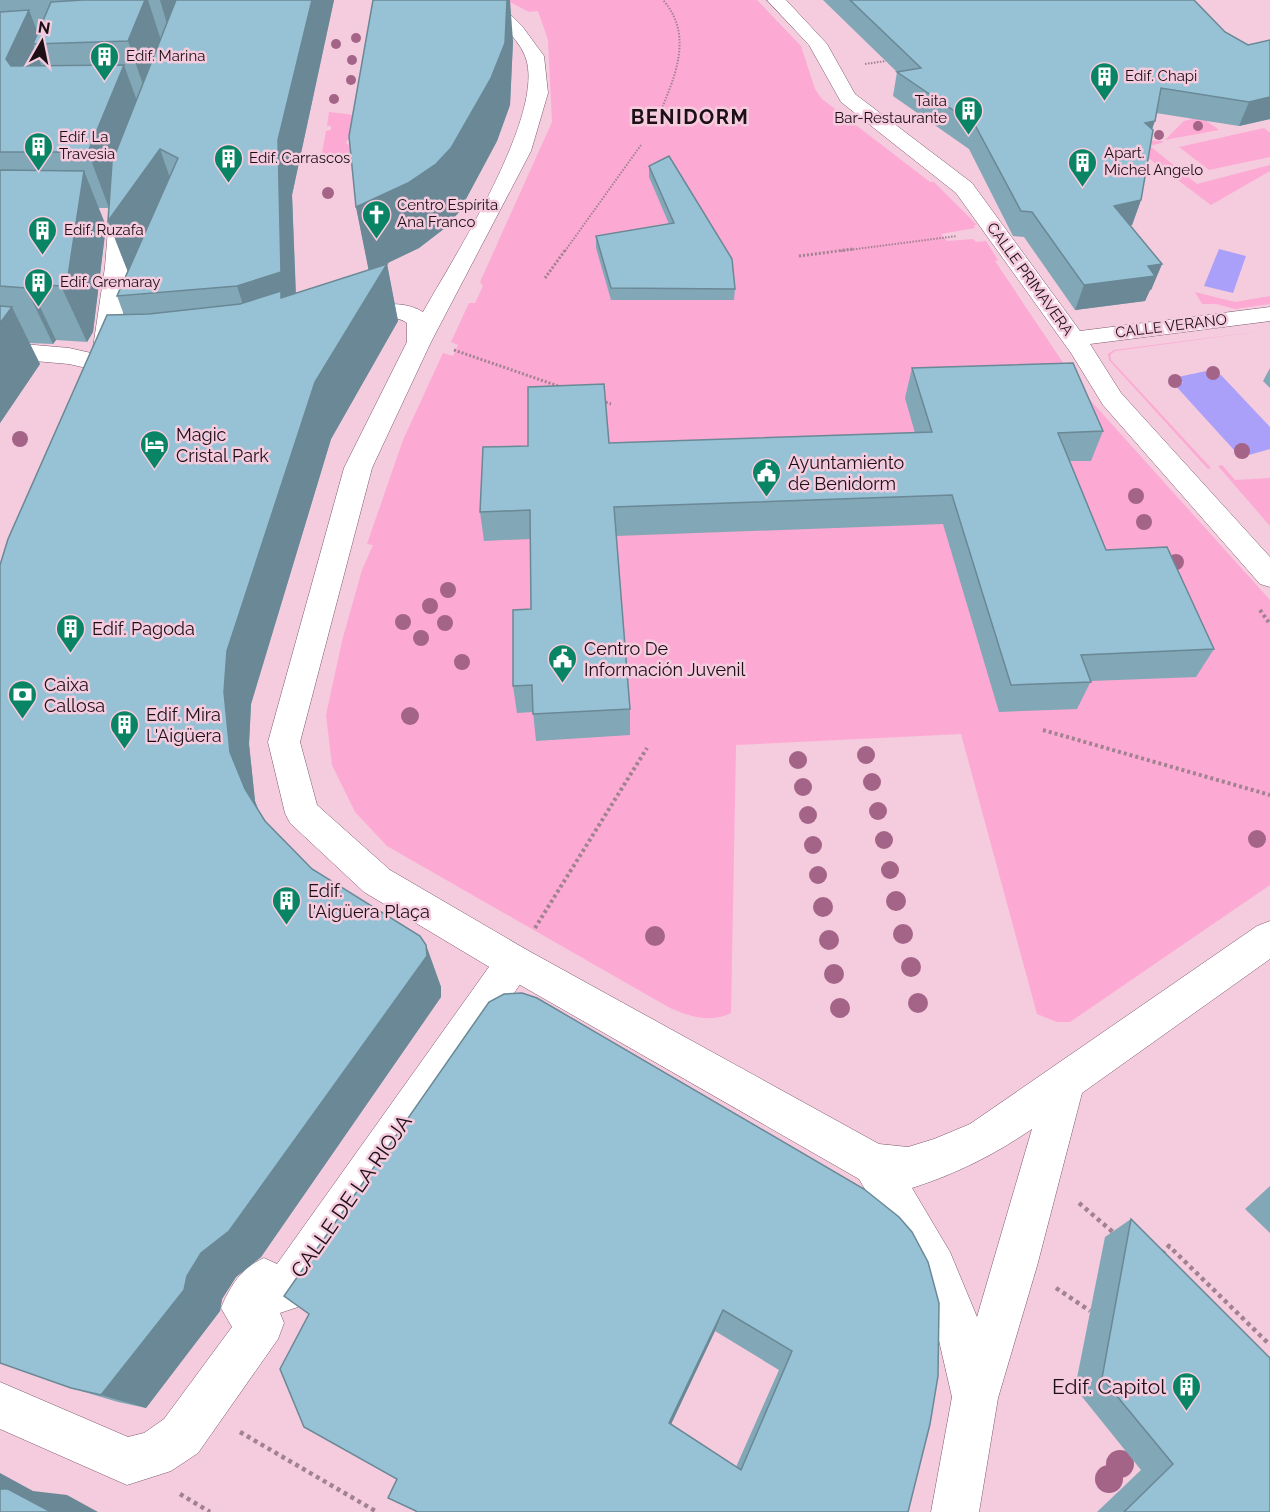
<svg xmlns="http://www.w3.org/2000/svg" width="1270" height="1512" viewBox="0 0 1270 1512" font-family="Raleway,sans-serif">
  <rect width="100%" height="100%" fill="#f5cbde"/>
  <!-- green -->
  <g fill="#fcaad3">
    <path d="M506 0H757L801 46 815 89 822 99 930 182H934L977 225H974L975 228 941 234 947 241 973 239 976 242 986 241 998 260 995 261 1082 391 1270 600V885L1070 1022H1057L1037 1014 961 734 736 745 731 1013C710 1023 691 1017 670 1008L387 846 355 812 332 765 326 715 342 641 362 570 373 545 367 544 403 440 443 353 453 356 458 345 451 342 469 303H475L483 286 480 282 552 122 548 40 538 11 529 12Z"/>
    <path d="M329 112 355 115 352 140H347L346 144 351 145 348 162 321 159 326 131 331 130V126H327Z"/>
    <path d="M1201 117 1219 130 1165 140 1184 121Z"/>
    <path d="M1264 128 1270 133V157L1209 170 1179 147Z"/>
    <path d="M1117 139 1162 141 1164 142 1150 146 1197 184 1270 165V171L1211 205 1135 148Z"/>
    <path d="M1195 292 1235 302 1270 296V304L1235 309 1216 304H1202Z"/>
    <path d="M1270 330 1115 351 1110 355 1111 360 1211 468 1208 469 1109 360 1108 354 1114 350Z"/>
    <path d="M1222 465 1235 480 1270 478V526L1218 466Z"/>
  </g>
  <!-- water -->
  <g fill="#aba0f9">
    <path d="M1219 249 1246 256 1233 293 1204 286Z"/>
    <path d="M1206 371 1211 377 1221 375 1270 427V449L1249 455 1243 448 1234 450 1174 384 1183 383 1178 377Z"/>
  </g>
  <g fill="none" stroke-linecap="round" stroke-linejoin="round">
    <defs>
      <g id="pedestrian">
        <path d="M0 342 69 348 113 358 117 364 113 370 104 372 69 364 0 358Z"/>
        <path d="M514 945 527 950 533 962 527 974 298 1307 280 1313 284 1323 278 1339 198 1453 171 1471 127 1485 0 1429V1382L128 1437 144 1433 164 1419 232 1327 221 1308C230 1286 242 1267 264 1258L277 1264 501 950Z"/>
      </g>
      <g id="minor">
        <path d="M477 0H496L522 26 544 56 548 93 531 151 431 342 372 468 300 742 317 805 390 870 527 950 879 1144 908 1147 934 1139 970 1124 1257 926 1270 921V959L1082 1093 1037 1266 998 1398 979 1512H931L952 1397 934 1319 919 1281 859 1179 501 974 364 892 290 823 285 813 268 742 344 468 407 342V323C387 309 366 330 345 325L342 320 345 315C371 307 398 297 423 312 452 260 548 112 525 56 516 33 491 19 477 0ZM1032 1129 977 1317 950 1252 912 1188C956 1174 994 1155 1032 1129Z"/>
        <path d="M767 0H786L827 44 855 94 972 183 1080 331 1270 307V321L1090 344 1121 393 1270 557V587L1260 584 1103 405 1071 353 956 193 841 102 809 45Z"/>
        <path d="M124 197 132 199 135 204 131 217 129 267 117 361 113 366 104 369 95 366 91 361 105 267 109 217 116 199Z"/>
      </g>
    </defs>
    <!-- pedestrian casing -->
    <use href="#pedestrian" stroke="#7d596b" stroke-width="1"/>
    <!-- minor casing -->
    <use href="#minor" stroke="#7d596b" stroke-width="1"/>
    <!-- path-far3 -->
    <g stroke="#a18290" stroke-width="2" stroke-dasharray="1.5 1.5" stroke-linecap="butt">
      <path d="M865 64 886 61"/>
      <path d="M659 115C675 77 694 35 663 0"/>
      <path d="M565 251 641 145"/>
      <path d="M841 251 957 236"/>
    </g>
    <!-- path-far2 -->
    <g stroke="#a18290" stroke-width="3" stroke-dasharray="2 2" stroke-linecap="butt">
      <path d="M799 256 853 249"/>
      <path d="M545 278 566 249"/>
      <path d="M454 350 561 387"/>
      <path d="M602 401 611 404"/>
    </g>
    <!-- path-far1 -->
    <g stroke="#a18290" stroke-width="4" stroke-dasharray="3 3" stroke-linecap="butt">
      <path d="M1260 610 1270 624"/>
      <path d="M1043 730 1270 795"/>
      <path d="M535 928 647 748"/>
    </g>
    <!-- path -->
    <g stroke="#a18290" stroke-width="4.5" stroke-dasharray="4 4" stroke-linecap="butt">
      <path d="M1079 1203 1114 1233"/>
      <path d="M1162 1254 1169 1246 1270 1345"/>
      <path d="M1056 1288 1090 1311"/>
      <path d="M240 1432 377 1512"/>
      <path d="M180 1494 210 1512"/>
    </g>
    <!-- pedestrian -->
    <use href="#pedestrian" fill="#fff" fill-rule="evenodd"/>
    <!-- minor -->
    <use href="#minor" fill="#fff" fill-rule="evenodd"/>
  </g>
  <!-- trees -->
  <g fill="#a46488">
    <circle cx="356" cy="38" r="5"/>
    <circle cx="336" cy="44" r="5"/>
    <circle cx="352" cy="60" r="5"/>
    <circle cx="351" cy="80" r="5"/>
    <circle cx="334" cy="99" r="5"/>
    <circle cx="1198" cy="126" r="5"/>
    <circle cx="1159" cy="135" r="5"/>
    <circle cx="328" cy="193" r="6"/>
    <circle cx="1213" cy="373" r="7"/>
    <circle cx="1175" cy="381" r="7"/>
    <circle cx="20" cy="439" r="8"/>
    <circle cx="1242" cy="451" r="8"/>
    <circle cx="1136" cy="496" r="8"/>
    <circle cx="1144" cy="522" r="8"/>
    <circle cx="1176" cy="562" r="8"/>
    <circle cx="448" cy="590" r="8"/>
    <circle cx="430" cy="606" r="8"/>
    <circle cx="403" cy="622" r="8"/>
    <circle cx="445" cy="623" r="8"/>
    <circle cx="421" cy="638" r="8"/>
    <circle cx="462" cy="662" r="8"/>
    <circle cx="410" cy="716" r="9"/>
    <circle cx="866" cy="755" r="9"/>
    <circle cx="798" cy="760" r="9"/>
    <circle cx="872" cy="782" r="9"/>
    <circle cx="803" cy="787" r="9"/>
    <circle cx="878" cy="811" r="9"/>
    <circle cx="808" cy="815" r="9"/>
    <circle cx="1257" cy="839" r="9"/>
    <circle cx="884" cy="840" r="9"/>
    <circle cx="813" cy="845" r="9"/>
    <circle cx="890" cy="870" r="9"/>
    <circle cx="818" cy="875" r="9"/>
    <circle cx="896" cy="901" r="10"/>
    <circle cx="823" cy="907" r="10"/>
    <circle cx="903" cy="934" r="10"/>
    <circle cx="655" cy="936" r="10"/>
    <circle cx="829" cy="940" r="10"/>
    <circle cx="911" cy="967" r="10"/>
    <circle cx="834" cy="974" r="10"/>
    <circle cx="918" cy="1003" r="10"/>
    <circle cx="840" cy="1008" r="10"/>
    <circle cx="1120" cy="1464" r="14"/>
    <circle cx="1109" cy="1479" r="14"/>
  </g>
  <!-- wall -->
  <g fill="#82a7b7" fill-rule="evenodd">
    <path d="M0 0H334L292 195 296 293 369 270 356 207 513 41 510 105 497 141 459 212 445 228 419 248 385 264H387L398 321 331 439 251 704 249 744 255 801 259 812 265 821 312 869 426 945 441 987V997L261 1257 236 1277 222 1299 220 1311 146 1408 118 1402 71 1388 124 315 117 296 128 272 108 221 109 208H98L106 226 93 332 87 342 56 340 53 344 29 343 40 364 0 423Z"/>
    <path d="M823 0H1194L1225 32 1248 45 1270 40V119L1239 126 1156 113 1152 129 1141 200 1132 225 1130 226 1162 264 1151 290H1150L1145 301 1075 310 1024 237 1013 236 969 149 893 96 897 72Z"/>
    <path d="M649 166 735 289 734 300H611L596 248V236L669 224 649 177Z"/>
    <path d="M912 368 1103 431 1091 461H1070L1106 550 1214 649 1196 677 1091 681 1077 709 999 712 943 524 616 536 630 709V735L536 741 533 712 517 713 513 686 531 609 530 539 484 541 480 512 528 446 915 433 905 398Z"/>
    <path d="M1270 368V388L1263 381Z"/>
    <path d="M537 998 908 1512 416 1511 397 1479ZM715 1331 779 1370 736 1467 671 1424Z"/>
    <path d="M1270 1186V1233L1245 1209Z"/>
    <path d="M1131 1219 1270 1512H1097L1141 1470 1075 1388 1105 1237Z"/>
  </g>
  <!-- shaded-wall -->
  <g fill="#6a8895">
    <path d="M145 0H148L166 56 149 102 128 41Z"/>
    <path d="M160 0H189L172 41Z"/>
    <path d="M312 0H334L292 195 297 328 255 342 237 286 278 140Z"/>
    <path d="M507 0H510L513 41 510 105 497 141 459 212 445 228 419 248 369 272 356 207Z"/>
    <path d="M29 10 42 44H33L45 75 29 113 6 59Z"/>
    <path d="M124 65 143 118 109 208 88 152Z"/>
    <path d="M1270 97V119L1239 126 1249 102Z"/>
    <path d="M1155 121 1146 146 1145 123Z"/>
    <path d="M160 149 179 204 130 277 108 221Z"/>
    <path d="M84 171 106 226 93 332 87 342 61 286Z"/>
    <path d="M1141 200 1132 225 1105 231 1114 206Z"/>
    <path d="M387 264 398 321 331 439 251 704 249 744 255 801 269 838 245 789 230 752 224 692 227 651 315 382Z"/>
    <path d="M1162 264 1151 290H1150L1145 301 1075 310 1084 285 1148 266Z"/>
    <path d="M29 284 56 340 53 344 26 288Z"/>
    <path d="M12 307 40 364 0 423V323Z"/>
    <path d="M426 945 441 987V997L261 1257 236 1277 222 1299 220 1311 146 1408 101 1395 187 1276 201 1253Z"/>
    <path d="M723 1310 715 1331 666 1435 669 1423Z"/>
    <path d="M0 1473 33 1491 67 1495 98 1512H51L0 1493Z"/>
  </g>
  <!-- building -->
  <g fill="#97c2d5" stroke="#6a8895" stroke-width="1.5" fill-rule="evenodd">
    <path d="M83 0H145L128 41 33 44 51 2Z"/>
    <path d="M176 0H312L278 140 281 272 237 286 117 296 178 158 160 149 108 221 112 162Z"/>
    <path d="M373 0H507L505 43 491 78 451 148 436 164 408 183 356 207 349 136Z"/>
    <path d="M850 0H1194L1225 32 1248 45 1270 40V97L1249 102 1161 88 1155 121 1145 123 1153 130 1141 200 1114 206 1162 264 1148 266 1155 276 1084 285 1032 212 1021 211 975 125 897 72 921 68Z"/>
    <path d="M29 10 6 59 11 66 124 65 88 152H0V12Z"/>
    <path d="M669 156 732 259 735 289 611 288 596 236 674 223 649 166Z"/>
    <path d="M0 170 84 171 68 276 61 286 29 284 26 288 0 286Z"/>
    <path d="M387 264 315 382 227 651 224 692 230 752 245 789 265 821 312 869 420 936 426 945 427 956 229 1231 201 1253 187 1276 184 1290 101 1395 71 1388 0 1363V565L8 539 107 315 149 314 240 304 281 291V298Z"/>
    <path d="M0 306 12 307 0 323Z"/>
    <path d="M1073 363 1103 431 1058 433 1106 550 1167 547 1214 649 1081 655 1091 682 1011 685 952 495 614 507 630 709 533 714 532 685 513 686V610L531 609 530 510 480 512 483 447 528 446V387L604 384 609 443 932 432 912 368Z"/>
    <path d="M522 993 537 998 864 1189 899 1217 912 1232 928 1262 939 1303 938 1376 930 1424 908 1512H416V1511L388 1498 397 1479 304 1427 280 1369 309 1314 284 1296 489 1002 504 994ZM723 1310 792 1351 741 1470 669 1423Z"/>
    <path d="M1131 1219 1270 1358V1512H1124L1173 1464 1102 1378Z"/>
    <path d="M0 1489H8L51 1512H0Z"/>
  </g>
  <!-- icons -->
  <defs>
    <symbol id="building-pin" viewBox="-11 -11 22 30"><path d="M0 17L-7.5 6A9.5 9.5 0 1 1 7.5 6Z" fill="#098465" stroke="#f5cbde"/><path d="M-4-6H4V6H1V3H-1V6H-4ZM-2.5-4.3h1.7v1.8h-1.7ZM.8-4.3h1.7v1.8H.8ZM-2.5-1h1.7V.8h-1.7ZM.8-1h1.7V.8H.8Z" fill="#fff"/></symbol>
    <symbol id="church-pin" viewBox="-11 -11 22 30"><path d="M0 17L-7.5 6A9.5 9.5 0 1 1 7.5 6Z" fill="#098465" stroke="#f5cbde"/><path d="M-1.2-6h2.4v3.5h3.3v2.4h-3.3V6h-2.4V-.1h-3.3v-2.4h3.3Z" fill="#fff"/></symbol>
    <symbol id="hotel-pin" viewBox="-11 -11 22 30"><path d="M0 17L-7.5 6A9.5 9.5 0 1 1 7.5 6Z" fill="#098465" stroke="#f5cbde"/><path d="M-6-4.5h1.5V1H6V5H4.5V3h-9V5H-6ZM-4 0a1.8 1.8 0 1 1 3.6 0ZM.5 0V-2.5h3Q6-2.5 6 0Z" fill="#fff"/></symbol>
    <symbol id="civic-pin" viewBox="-11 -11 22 30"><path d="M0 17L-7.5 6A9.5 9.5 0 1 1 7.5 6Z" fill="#098465" stroke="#f5cbde"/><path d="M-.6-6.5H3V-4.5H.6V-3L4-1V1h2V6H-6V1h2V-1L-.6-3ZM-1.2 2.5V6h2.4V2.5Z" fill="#fff"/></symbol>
    <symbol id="bank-pin" viewBox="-11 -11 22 30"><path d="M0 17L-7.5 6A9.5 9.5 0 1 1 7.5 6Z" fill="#098465" stroke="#f5cbde"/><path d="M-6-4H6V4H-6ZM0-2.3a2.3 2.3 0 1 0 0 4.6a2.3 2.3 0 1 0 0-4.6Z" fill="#fff"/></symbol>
  </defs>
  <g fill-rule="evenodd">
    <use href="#building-pin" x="88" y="40" width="33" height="45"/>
    <use href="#building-pin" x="1088" y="60" width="33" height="45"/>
    <use href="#building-pin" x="952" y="94" width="33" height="45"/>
    <use href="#building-pin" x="22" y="130" width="33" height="45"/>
    <use href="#building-pin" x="212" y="142" width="33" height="45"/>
    <use href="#building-pin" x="1066" y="146" width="33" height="45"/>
    <use href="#church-pin" x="360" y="198" width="33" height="45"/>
    <use href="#building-pin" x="26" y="214" width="33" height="45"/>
    <use href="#building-pin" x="22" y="266" width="33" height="45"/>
    <use href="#hotel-pin" x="138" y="428" width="33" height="45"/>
    <use href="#civic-pin" x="750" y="456" width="33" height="45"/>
    <use href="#building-pin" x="54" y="612" width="33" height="45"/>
    <use href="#civic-pin" x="546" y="642" width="33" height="45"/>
    <use href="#bank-pin" x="6" y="678" width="33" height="45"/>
    <use href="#building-pin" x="108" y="708" width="33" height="45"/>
    <use href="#building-pin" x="270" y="884" width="33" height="45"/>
    <use href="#building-pin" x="1170" y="1370" width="33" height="45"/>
  </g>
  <g text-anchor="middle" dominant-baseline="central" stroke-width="5" stroke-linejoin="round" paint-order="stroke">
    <!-- far-poi labels -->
    <g font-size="15" fill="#1d0f16" stroke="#f5cbde" text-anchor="start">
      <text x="126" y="56">Edif. Marina</text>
      <text x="1125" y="76">Edif. Chapi</text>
      <text x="947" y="101" text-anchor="end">Taita<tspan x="947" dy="17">Bar-Restaurante</tspan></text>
      <text x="59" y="137">Edif. La<tspan x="59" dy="17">Travesia</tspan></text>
      <text x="1104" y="153">Apart.<tspan x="1104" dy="17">Michel Angelo</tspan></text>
      <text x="249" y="158">Edif. Carrascos</text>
      <text x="397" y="205">Centro Espírita<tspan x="397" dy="17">Ana Franco</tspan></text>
      <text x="64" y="230">Edif. Ruzafa</text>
      <text x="60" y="282">Edif. Gremaray</text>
    </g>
    <!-- far-street labels -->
    <g font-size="15" fill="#1d0f16" stroke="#f5cbde">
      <text transform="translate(1030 279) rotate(54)">CALLE PRIMAVERA</text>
      <text transform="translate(1171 326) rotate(-7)">CALLE VERANO</text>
    </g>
    <!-- poi labels -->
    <g font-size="18" fill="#1d0f16" stroke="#f5cbde" text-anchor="start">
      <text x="176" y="434">Magic<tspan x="176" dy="21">Cristal Park</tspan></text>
      <text x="788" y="462">Ayuntamiento<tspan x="788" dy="21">de Benidorm</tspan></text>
      <text x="92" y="628">Edif. Pagoda</text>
      <text x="584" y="648">Centro De<tspan x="584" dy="21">Información Juvenil</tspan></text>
      <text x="44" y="684">Caixa<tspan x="44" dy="21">Callosa</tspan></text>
      <text x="146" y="714">Edif. Mira<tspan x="146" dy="21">L'Aigüera</tspan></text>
      <text x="308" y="890">Edif.<tspan x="308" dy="21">l'Aigüera Plaça</tspan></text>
    </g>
    <!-- far-district labels -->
    <g font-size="20" font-weight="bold" letter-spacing="1.5" fill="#1d0f16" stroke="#f5cbde">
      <text x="690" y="117">BENIDORM</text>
    </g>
    <!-- near-street labels -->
    <g font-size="21" fill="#1d0f16" stroke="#f5cbde">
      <text transform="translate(351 1196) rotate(-55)">CALLE DE LA RIOJA</text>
    </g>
    <!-- near-poi labels -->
    <g font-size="21" fill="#1d0f16" stroke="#f5cbde" text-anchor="end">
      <text x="1166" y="1386">Edif. Capitol</text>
    </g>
  </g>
  <!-- north arrow -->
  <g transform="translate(42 42) rotate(9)" stroke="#f5cbde" stroke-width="4.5" paint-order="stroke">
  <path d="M0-4.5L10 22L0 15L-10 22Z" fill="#1d0f16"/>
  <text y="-9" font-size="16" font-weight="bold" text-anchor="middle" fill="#1d0f16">N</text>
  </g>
</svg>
